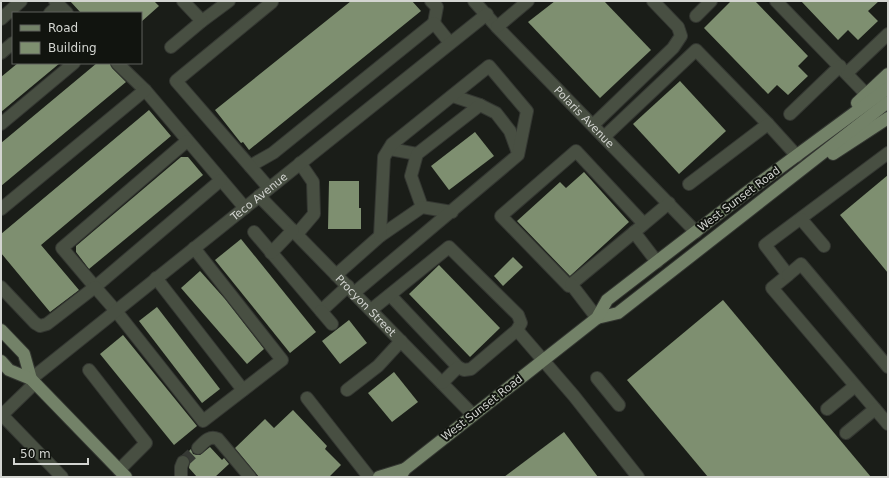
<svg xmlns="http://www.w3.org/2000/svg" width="889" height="478" viewBox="0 0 889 478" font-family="'DejaVu Sans',sans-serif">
  <rect width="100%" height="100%" fill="#1a1d18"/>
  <!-- building -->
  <g fill="#7e8f70">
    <path d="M70 1H154L159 6 141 22V13H81Z"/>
    <path d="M351 1H412L421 11 249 150 243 142 241 143 215 110Z"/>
    <path d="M555 1H604L651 50 600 98 528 22Z"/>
    <path d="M731 1H755L808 56 798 66 808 76 788 95 777 85 768 94 704 28Z"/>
    <path d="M801 1H879L868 11 878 21 858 40 848 30 838 40Z"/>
    <path d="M18 63H60L1 112V77Z"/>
    <path d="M97 63H110L112 68 126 82 1 186V143Z"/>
    <path d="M680 81 726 131 679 174 633 124Z"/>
    <path d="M149 110 171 136 41 245 79 290 50 312 1 253V234Z"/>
    <path d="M475 132 494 156 449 190 431 166Z"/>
    <path d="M181 157H188L203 175 89 269 76 252V246Z"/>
    <path d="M584 172 629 222 570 276 517 221 560 182 566 188Z"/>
    <path d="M888 175V273L840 215Z"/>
    <path d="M329 181H359V208H361V229H328Z"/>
    <path d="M241 239 316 332 290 353 215 260Z"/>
    <path d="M513 257 523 267 503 286 494 276Z"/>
    <path d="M439 265 500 328 470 357 409 294Z"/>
    <path d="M200 271 225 299 264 349 247 364 181 288Z"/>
    <path d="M723 300 871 477H708L627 380Z"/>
    <path d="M157 307 220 389 202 403 139 321Z"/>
    <path d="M349 320 367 343 340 364 322 341Z"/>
    <path d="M123 335 197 426 174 445 100 354Z"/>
    <path d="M394 372 418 402 392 422 368 393Z"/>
    <path d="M293 410 327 446 325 449 341 465 329 477H259L235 448 265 419 274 428Z"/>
    <path d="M564 432 598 477H504Z"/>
    <path d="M210 447 222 460 224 458 229 464 215 477H197L189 468 190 461 189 457 185 455 191 449 193 454 197 455H200Z"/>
  </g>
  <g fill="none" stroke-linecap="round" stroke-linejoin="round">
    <!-- minor-tunnel -->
    <path stroke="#363934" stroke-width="12" stroke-dasharray="12 6" stroke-linecap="butt" d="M183 462 198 448"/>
    <defs>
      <g id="minor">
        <path d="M55 1 67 13"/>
        <path d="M431 1 437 7 434 23"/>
        <path id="s1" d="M474 1 497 27 696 232"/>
        <path d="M776 1 866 94"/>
        <path d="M50 13 59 5"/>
        <path d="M696 16 711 1"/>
        <path d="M1 19 21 1"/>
        <path d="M202 21 229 1"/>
        <path d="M497 27 528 1"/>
        <path d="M171 47 202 21 183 1"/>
        <path d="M1 53 13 43"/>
        <path d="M117 63 145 90 245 208"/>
        <path d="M847 73 888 34"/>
        <path d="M453 96 480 105"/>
        <path d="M790 114 840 66"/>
        <path d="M1 124 74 63"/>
        <path d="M593 125 673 48 681 36 678 27 653 1"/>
        <path d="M604 137 696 50 768 124 797 156"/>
        <path d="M187 141 62 248 95 287 221 180"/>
        <path d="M390 149 417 154"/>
        <path d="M888 153 765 245 788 275 772 288 888 424"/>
        <path d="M250 166 273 153 434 23 450 43"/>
        <path d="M689 184 768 124"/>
        <path d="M269 188 176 81 272 2"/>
        <path id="s2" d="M259 196 473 415"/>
        <path d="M422 207 411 176 417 154 480 105 496 113 510 131 518 153"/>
        <path d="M1 209 145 90"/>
        <path d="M801 219 824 246"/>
        <path d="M644 224 569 286 501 216 576 151 644 224 669 203"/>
        <path d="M254 232 321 311 348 286"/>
        <path d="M634 232 657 262"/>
        <path d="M297 234 314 214 313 182 300 163"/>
        <path d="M271 253 293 230"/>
        <path d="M336 275 380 236 422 207 452 212"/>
        <path d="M788 275 801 264 888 367"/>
        <path d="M156 278 243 390"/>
        <path d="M571 284 597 318"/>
        <path d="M1 287 35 323 40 326 47 324 95 287 116 311 203 421 282 360 194 248"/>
        <path d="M354 293 518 155 527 111 489 66 392 144 384 157 380 236"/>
        <path d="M390 295 458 367"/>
        <path d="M371 310 449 247 518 315 521 323 517 330 471 369 464 370 458 367 442 383"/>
        <path d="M321 311 332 324"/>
        <path d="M517 330 574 396 638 477"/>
        <path d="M89 370 146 443 119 470"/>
        <path d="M597 378 619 405"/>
        <path id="s3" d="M31 379 487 14"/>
        <path d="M347 390 378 366 401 341"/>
        <path d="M307 398 369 477"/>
        <path d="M827 409 855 386"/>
        <path d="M1 414 62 477"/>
        <path d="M2 415 35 383"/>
        <path d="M846 433 875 409"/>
        <path d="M198 448C204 442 209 435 218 439L250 477"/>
        <path d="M181 477V467L183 462"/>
      </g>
      <g id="major">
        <path d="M857 103 888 74"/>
        <path d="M833 154 888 118"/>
        <path d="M597 318 618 313 888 102"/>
        <path d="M1 330 24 354 31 379"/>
        <path d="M1 361 9 370 31 379 126 477"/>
        <path d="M379 477 405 469"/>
        <path d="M400 477 405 469 597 318 607 300 747 192 888 88"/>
      </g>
    </defs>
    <!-- minor casing -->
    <use href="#minor" stroke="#343732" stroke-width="14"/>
    <!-- major casing -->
    <use href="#major" stroke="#343732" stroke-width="14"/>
    <!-- minor -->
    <use href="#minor" stroke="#484f42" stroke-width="12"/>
    <!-- major -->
    <use href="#major" stroke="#738268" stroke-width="12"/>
  </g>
  <g text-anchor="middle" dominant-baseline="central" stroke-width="4" stroke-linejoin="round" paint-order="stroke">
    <!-- street labels -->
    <g font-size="11" fill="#d3d5d1" stroke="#11140f">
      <text stroke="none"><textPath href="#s1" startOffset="160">Polaris Avenue</textPath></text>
      <text stroke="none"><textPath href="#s3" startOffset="292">Teco Avenue</textPath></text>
      <text transform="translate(739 199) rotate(-37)">West Sunset Road</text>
      <text stroke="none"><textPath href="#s2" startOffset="153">Procyon Street</textPath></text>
      <text transform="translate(482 408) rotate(-38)">West Sunset Road</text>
    </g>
  </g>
  <!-- border -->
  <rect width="889" height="478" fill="none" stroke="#d3d5d1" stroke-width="4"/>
  <!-- legend -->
  <rect x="12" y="12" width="130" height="52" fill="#11140f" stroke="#5f615d"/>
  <rect x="20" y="25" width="20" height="6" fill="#738268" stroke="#5f615d"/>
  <text x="48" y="32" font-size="12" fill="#d3d5d1">Road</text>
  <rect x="20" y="42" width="20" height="12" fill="#7e8f70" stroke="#5f615d"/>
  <text x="48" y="52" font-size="12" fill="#d3d5d1">Building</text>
  <!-- scale -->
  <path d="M14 458v6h74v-6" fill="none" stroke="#d3d5d1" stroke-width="2"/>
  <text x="20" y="458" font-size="12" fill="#d3d5d1" stroke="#11140f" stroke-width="3" paint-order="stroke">50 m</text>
</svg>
